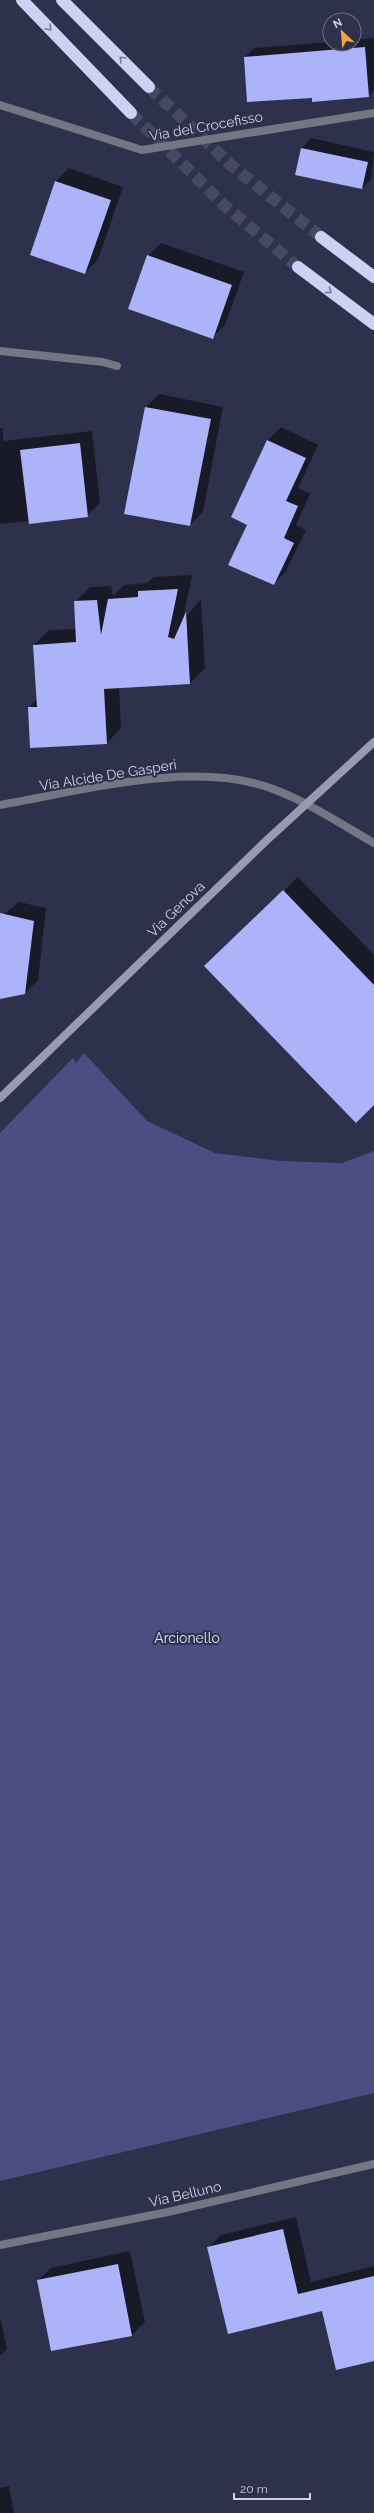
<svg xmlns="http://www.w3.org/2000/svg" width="374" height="2513" viewBox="0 0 374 2513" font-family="Raleway,sans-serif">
  <rect width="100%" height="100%" fill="#2e314b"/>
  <!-- green -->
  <path fill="#4b4e83" d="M84 1053 147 1121 215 1153 281 1161 342 1163 374 1151V2093L0 2181V1133L73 1058 76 1063Z"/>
  <!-- shadow -->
  <g fill="#0007">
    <path d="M374 38V91L368 96 313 97 245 57 254 48 330 42V44H354V40Z"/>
    <path d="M311 138 374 152 371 179 362 188 296 175 302 148Z"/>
    <path d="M69 168 123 187 98 260 85 273 31 254 56 181Z"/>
    <path d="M161 243 244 272 225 325 213 337 148 256Z"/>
    <path d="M159 394 223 407 203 512 190 525 126 513 146 407Z"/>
    <path d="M281 427 318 445 298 488 310 494 296 525 306 530 286 571 274 584 248 524 232 517 268 440Z"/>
    <path d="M0 428H3V441L92 431 100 503 87 516 0 524Z"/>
    <path d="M192 575 183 620 201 599 205 668 190 683 119 687 121 728 107 743 29 708 37 699 34 645 49 630 77 629 75 602 90 587 111 586 113 596 124 585 147 583 154 577Z"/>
    <path d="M298 877 374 955V1104L220 952Z"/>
    <path d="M19 902 46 908 38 980 25 993 0 998V917Z"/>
    <path d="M296 2217 311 2282 374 2266V2360L323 2309 208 2248 221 2235Z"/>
    <path d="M130 2251 145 2322 132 2335 52 2350 38 2280 51 2268Z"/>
    <path d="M0 2317 7 2349 0 2356Z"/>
    <path d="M9 2486 14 2513H0V2488Z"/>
  </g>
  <!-- building -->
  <g fill="#acb3f9">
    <path d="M365 47 369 97 312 102V98L247 102 244 57Z"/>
    <path d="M301 148 368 162 362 189 295 175Z"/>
    <path d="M55 181 111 200 85 274 30 255Z"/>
    <path d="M147 255 232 285 213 339 128 309Z"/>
    <path d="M145 407 211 419 190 526 124 514Z"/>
    <path d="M267 440 306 458 286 501 298 506 284 538 294 543 274 585 228 565 247 525 231 517Z"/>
    <path d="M80 443 88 517 29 524 20 450Z"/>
    <path d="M178 589 168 637 174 639 186 612 190 684 104 689 107 744 30 748 28 707H37L33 645 76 642 74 601 97 600 101 635 108 599 138 597V591Z"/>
    <path d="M283 890 374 985V1105L356 1123 204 966Z"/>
    <path d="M0 913 34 921 25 994 0 999Z"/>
    <path d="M283 2229 298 2294 374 2276V2361L336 2370 322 2311 228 2334 207 2247Z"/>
    <path d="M118 2264 132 2336 51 2351 37 2280Z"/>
  </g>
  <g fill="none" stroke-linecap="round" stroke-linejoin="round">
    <!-- highway-tunnel -->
    <g stroke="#464962" stroke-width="12" stroke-dasharray="12 6" stroke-linecap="butt">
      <path d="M149 87 231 165 321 237"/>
      <path d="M131 113 224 205 298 267"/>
    </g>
    <!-- street -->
    <g stroke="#747683" stroke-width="8">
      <path d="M0 105 142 150 374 113"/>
      <path d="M0 351 103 362 117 366"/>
      <path d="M0 805C80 791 196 759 273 789 308 802 341 824 374 843"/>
      <path d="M0 2245 168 2212 374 2164"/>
    </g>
    <!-- secondary -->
    <path stroke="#989bb0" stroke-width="8" d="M0 1098 267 840 374 742"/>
    <!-- highway -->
    <g stroke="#cdd1f3" stroke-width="12">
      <path d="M22 0 131 113"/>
      <path d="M62 0 149 87"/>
      <path d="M321 237 374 277"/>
      <path d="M298 267 374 324"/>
    </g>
  </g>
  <!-- one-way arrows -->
  <defs><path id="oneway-chevron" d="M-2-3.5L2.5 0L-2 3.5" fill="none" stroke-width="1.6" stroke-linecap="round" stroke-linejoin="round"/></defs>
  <g stroke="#767997">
    <use href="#oneway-chevron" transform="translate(49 28) rotate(46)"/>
    <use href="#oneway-chevron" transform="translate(122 59) rotate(-135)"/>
    <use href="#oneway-chevron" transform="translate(329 291) rotate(36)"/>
  </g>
  <g text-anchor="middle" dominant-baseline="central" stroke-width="4" stroke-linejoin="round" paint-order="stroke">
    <!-- street labels -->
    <g font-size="14" fill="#cfd1e2" stroke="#2e314b">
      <text transform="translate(206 126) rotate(-10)">Via del Crocefisso</text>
      <text transform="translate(108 775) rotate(-9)">Via Alcide De Gasperi</text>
      <text transform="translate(176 909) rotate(-44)">Via Genova</text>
      <text transform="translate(185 2194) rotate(-13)">Via Belluno</text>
    </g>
    <!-- park labels -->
    <g font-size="14" fill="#dfe2f8" stroke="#2e314b">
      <text x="187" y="1638">Arcionello</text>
    </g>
  </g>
  <!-- north arrow -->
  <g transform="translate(342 32) rotate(334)"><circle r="19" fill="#2e314b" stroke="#6e7187"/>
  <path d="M0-3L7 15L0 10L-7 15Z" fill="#f2a541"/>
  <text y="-6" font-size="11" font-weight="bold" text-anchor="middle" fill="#cfd1e2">N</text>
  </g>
  <!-- scale -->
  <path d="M234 2493v6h76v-6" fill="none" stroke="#cfd1e2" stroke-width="2"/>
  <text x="240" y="2493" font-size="12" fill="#cfd1e2" stroke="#2e314b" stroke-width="3" paint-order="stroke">20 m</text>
</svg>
